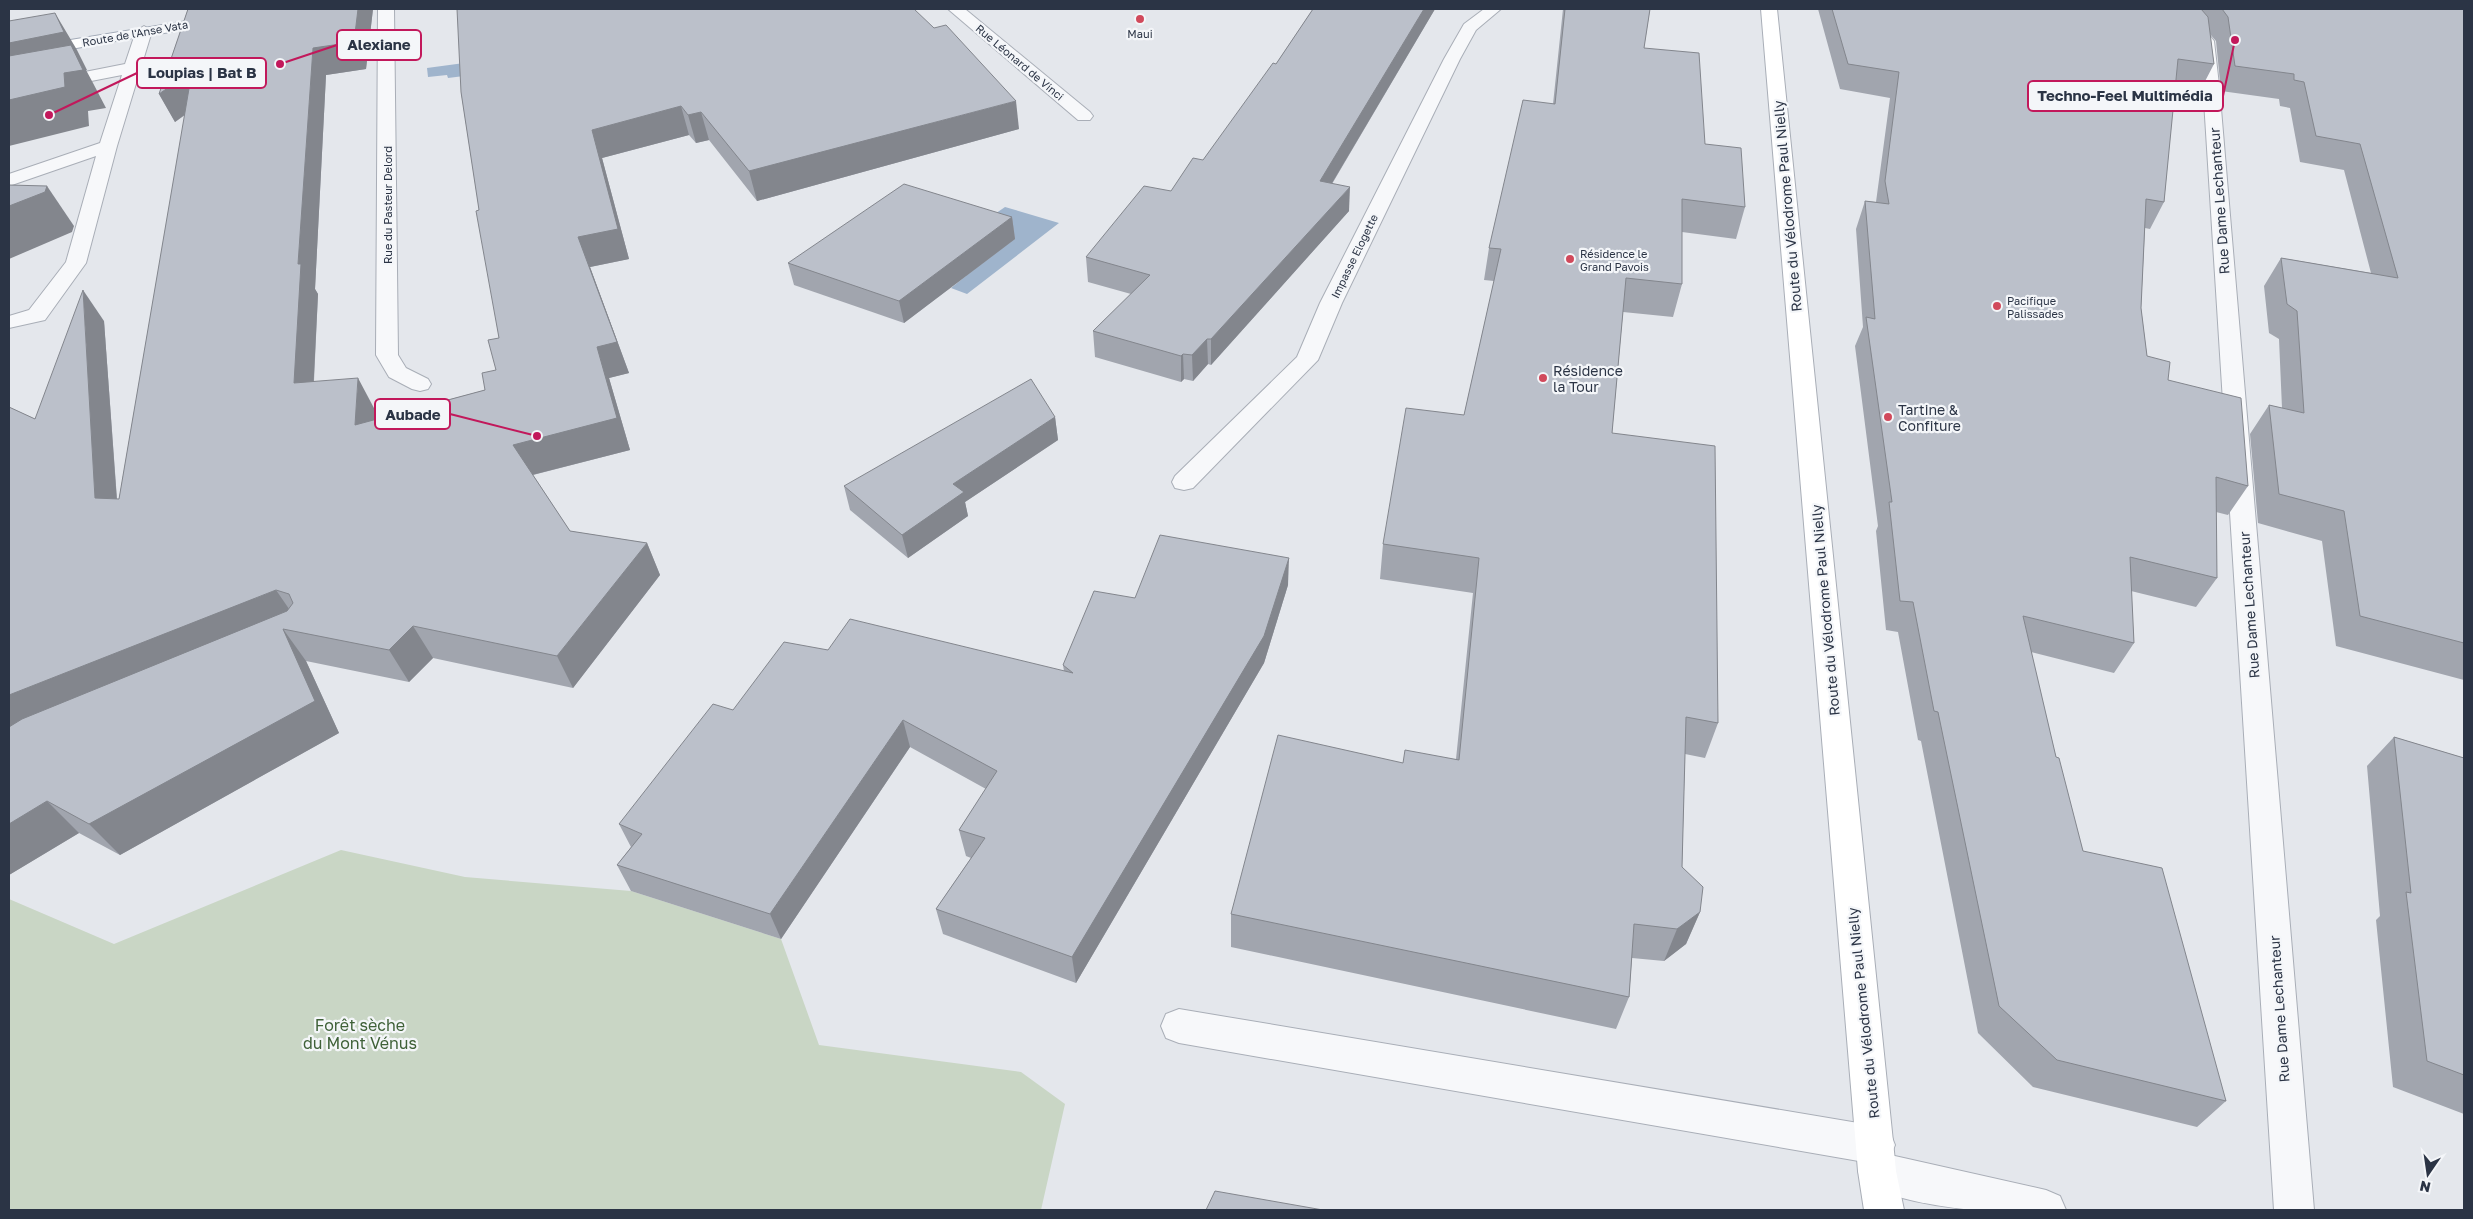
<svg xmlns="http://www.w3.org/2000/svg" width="2473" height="1219" viewBox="0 0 2473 1219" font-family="'Golos Text',sans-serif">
  <rect width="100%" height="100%" fill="#e4e7ec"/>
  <!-- green -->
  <path fill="#c9d6c5" d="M341 850 465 877 631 891 781 939 819 1045 1021 1072 1065 1104 1041 1210H9V899L114 944Z"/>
  <!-- water -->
  <g fill="#9fb4cc">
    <path d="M479 61 480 74 448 78 447 75 428 77 427 68Z"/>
    <path d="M1005 207 1059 223 967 294 951 288 972 271 976 227Z"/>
  </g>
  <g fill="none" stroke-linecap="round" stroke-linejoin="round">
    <defs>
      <g id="lane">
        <path d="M144 26 152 31 117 146 86 263 45 320 9 328V316L29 310 66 262 96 156 9 186V174L100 143 122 75 9 97V87L125 64 136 31Z"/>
        <path d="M1179 1009 1876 1126 1890 1132 1895 1145 1890 1158 1876 1164 1179 1043 1166 1038 1161 1026 1166 1014Z"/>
      </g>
      <g id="street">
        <path d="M378 9H394L398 355 406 368 428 379 431 384 428 389 420 391 412 389 389 377 376 355Z"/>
        <path d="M948 9H965L1090 112 1093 116 1090 120H1078Z"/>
        <path d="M1484 9H1501L1476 30 1460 59 1342 303 1318 360 1193 488 1184 490 1175 488 1172 482 1175 476 1297 357 1320 303 1444 59 1464 24Z"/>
        <path d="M2173 9H2189L2214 41 2219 85 2314 1210H2274L2203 85 2198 41Z"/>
        <path d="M1877 1152 2046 1190 2060 1196 2066 1210C1999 1214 1926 1211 1863 1185L1858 1171 1863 1157Z"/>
      </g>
      <path id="secondary" d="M1761 9H1777L1896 1171 1904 1210H1864L1858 1171Z"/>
      <path id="primary" d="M261 9H298L290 14 144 36 9 60V50Z"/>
    </defs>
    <!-- lane casing -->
    <use href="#lane" stroke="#a9aeb7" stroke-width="2"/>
    <!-- street casing -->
    <use href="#street" stroke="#a9aeb7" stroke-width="2"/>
    <!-- secondary casing -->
    <use href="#secondary" stroke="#a9aeb7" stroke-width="2"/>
    <!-- primary casing -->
    <use href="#primary" stroke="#a3abb8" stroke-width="2"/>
    <!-- lane -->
    <use href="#lane" fill="#f7f8fa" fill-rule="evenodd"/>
    <!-- street -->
    <use href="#street" fill="#f7f8fa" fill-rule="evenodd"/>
    <!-- secondary -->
    <use href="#secondary" fill="#fff" fill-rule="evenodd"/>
    <!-- primary -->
    <use href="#primary" fill="#fff" fill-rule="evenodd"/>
  </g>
  <!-- wall -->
  <g fill="#a1a5ae">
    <path d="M188 9H373L366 69 326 75 315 289 318 294 314 381 375 410V419L485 390 496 370 499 338 461 92 1019 129 757 201 709 140 696 143 689 135 602 158 629 259 590 267 629 373 609 378 630 450 533 475 570 531 647 543 660 575 573 688 433 658 409 682 306 661 339 733 120 855 79 833 9 875V407L35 419 104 321 117 499H119L185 115 175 122 159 94Z"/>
    <path d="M1313 9H1435L1332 184 1349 211 1211 365 1208 364 1193 381 1184 379 1181 382 1095 357 1093 331 1131 294 1088 282 1086 257 1171 191 1203 160 1276 64Z"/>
    <path d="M1563 9H1650L1644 48 1745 207 1736 239 1682 232V284L1673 317 1623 312 1612 433 1718 723 1705 758 1685 754 1682 867 1700 912 1686 944 1664 961 1632 958 1629 997 1616 1029 1231 947V914L1403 763 1456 759 1473 593 1380 579 1383 544 1464 415 1494 281 1484 280 1489 248 1553 104Z"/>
    <path d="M1818 9H2464V680L2336 646 2322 541 2258 523 2250 434 2269 405 2282 408 2279 339 2269 333 2264 286 2281 258 2371 273 2344 170 2300 162 2290 108 2280 106 2279 99 2221 91 2216 41 2210 34 2214 64 2201 89 2175 85 2164 202 2150 229 2145 228 2141 308 2147 356 2168 380 2248 486 2228 515 2216 512 2217 578 2196 607 2131 591 2134 643 2114 673 2031 652 2056 757 2083 851 2226 1101 2197 1127 2033 1087 1978 1033 1921 741 1918 740 1898 632 1886 630 1876 531 1878 526 1855 346 1863 327 1856 229 1865 201 1876 202 1890 98 1840 89Z"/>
    <path d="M1012 217 1015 239 904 323 794 285 788 263Z"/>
    <path d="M1055 417 1058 440 965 502 968 516 908 558 850 510 844 486Z"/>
    <path d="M1288 585 1264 663 1076 983 943 934 936 909 971 858 966 856 959 830 986 789 910 747 781 939 631 891 617 865 631 847 619 824 733 710 828 650 1064 671 1063 665 1135 598Z"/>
    <path d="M2394 737 2464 758V1114L2393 1087 2376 920 2380 916 2367 766Z"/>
  </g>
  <!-- shaded-wall -->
  <g fill="#83868d">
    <path d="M358 9H373L366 69 326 75 315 289 318 294 312 414 294 383 298 264 313 48Z"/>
    <path d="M1424 9H1435L1319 205 1320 181Z"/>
    <path d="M55 13 77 50 87 70H86L93 83 106 108 88 111 89 126 9 146V43Z"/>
    <path d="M192 71 207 98 175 122 159 94Z"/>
    <path d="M1016 101 1019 129 757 201 749 171Z"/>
    <path d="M681 106 689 135 602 158 629 259 590 267 629 373 609 378 630 450 528 476 513 445 597 347 578 237 592 130Z"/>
    <path d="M701 112 709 140 696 143 688 115Z"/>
    <path d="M47 186 74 226 72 232 9 259V206Z"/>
    <path d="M1350 187 1349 211 1211 365V339Z"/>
    <path d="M1012 217 1015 239 904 323 899 301Z"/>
    <path d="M83 290 104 321 119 530 95 498Z"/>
    <path d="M1207 339 1208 364 1193 381 1192 355Z"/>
    <path d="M1183 354 1184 379 1181 382V356Z"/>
    <path d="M358 378 375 410 373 456 355 425Z"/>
    <path d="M1055 417 1058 440 965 502 968 516 908 558 902 535 953 484Z"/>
    <path d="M647 543 660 575 573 688 557 656Z"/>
    <path d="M1289 558 1288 585 1264 663 1076 983 1072 957Z"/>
    <path d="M276 590 298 622 9 744V695Z"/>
    <path d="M413 626 433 658 409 682 389 650Z"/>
    <path d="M283 629 306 661 339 733 120 855 89 824Z"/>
    <path d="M903 720 910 747 781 939 770 914Z"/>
    <path d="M47 801 79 833 9 875V824Z"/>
    <path d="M1700 912 1686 944 1664 961 1677 929Z"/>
  </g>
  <!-- building -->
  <g fill="#bbc0ca" stroke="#83868d">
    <path d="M188 9H358L354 42 313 48 298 264H301L294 383 358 378 355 425 485 390 482 373 496 370 488 340 499 338 476 211 479 210 461 92 457 9H914L934 28 946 25 1016 101 749 171 701 112 688 115 681 106 592 130 618 229 578 237 617 342 597 347 617 418 513 445 570 531 647 543 557 656 413 626 389 650 283 629 315 701 89 824 47 801 9 824V727L22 719 287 611 293 603 289 594 276 590 9 695V407L35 419 83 290 95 498 119 499 192 71 159 94Z"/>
    <path d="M1313 9H1424L1320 181 1350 187 1211 339H1207L1192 355 1183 354 1181 356 1093 331 1150 275 1086 257 1144 186 1171 191 1193 158 1203 160 1273 63 1276 64Z"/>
    <path d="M1565 9H1650L1644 48 1699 53 1705 144 1741 148 1745 207 1682 199V284L1626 278 1612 433 1715 446 1718 723 1686 717 1682 867 1703 887 1700 912 1677 929 1634 924 1629 997 1231 914 1278 735 1403 763 1405 750 1459 760 1479 558 1383 544 1406 408 1464 415 1501 249 1489 248 1523 100 1555 104Z"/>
    <path d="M1832 9H2201L2208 17 2214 64 2178 59 2164 202 2146 199 2141 308 2147 356 2170 362 2168 380 2241 398 2248 486 2216 477 2217 578 2130 557 2134 643 2023 616 2056 757 2059 758 2083 851 2162 868 2226 1101 2057 1060 1999 1006 1938 712 1934 711 1913 602 1900 601 1889 502H1892L1866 317 1875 319 1865 201 1889 204 1885 181 1899 72 1848 64Z"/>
    <path d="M2222 9H2464V643L2360 616 2344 511 2279 494 2269 405 2304 413 2297 311 2287 304 2281 258 2398 278 2360 144 2316 136 2304 82 2294 80V74L2235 66 2228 17Z"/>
    <path d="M55 13 64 32 9 43V21Z"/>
    <path d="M71 45 83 70 64 73 65 87 9 100V56Z"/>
    <path d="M904 184 1012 217 899 301 788 263Z"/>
    <path d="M9 185 47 186 45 192 9 206Z"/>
    <path d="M1031 379 1055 417 953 484 964 492 902 535 844 486Z"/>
    <path d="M1160 535 1289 558 1264 636 1072 957 936 909 985 838 959 830 997 771 903 720 770 914 617 865 642 834 619 824 713 704 733 710 784 642 828 650 850 619 1073 673 1063 665 1094 591 1135 598Z"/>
    <path d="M2394 737 2464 758V1075L2427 1061 2406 892 2411 893Z"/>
    <path d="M1215 1191 1323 1210H1206Z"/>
  </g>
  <!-- markers -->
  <g fill="#d1495b" stroke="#f4f6f9" stroke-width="2">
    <circle cx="1140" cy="19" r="5"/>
    <circle cx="1570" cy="259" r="5"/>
    <circle cx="1997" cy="306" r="5"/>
    <circle cx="1543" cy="378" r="5"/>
    <circle cx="1888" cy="417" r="5"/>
  </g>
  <g text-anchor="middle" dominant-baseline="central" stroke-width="4.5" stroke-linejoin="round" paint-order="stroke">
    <!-- far-street labels -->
    <g font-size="11" fill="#2b3445" stroke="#f4f6f9">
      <text transform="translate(135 33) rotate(-10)">Route de l'Anse Vata</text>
      <text transform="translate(1020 62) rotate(40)">Rue Léonard de Vinci</text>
      <text transform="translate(387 205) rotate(-90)">Rue du Pasteur Delord</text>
      <text transform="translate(1354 256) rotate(-64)">Impasse Elogette</text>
    </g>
    <!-- far-poi labels -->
    <g font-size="11" fill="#2b3445" stroke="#f4f6f9" text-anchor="start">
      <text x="1140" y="33" text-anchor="middle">Maui</text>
      <text x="1580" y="253">Résidence le<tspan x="1580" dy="13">Grand Pavois</tspan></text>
      <text x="2007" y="300">Pacifique<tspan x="2007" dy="13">Palissades</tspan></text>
    </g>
    <!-- street labels -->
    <g font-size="14" fill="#2b3445" stroke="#f4f6f9">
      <text transform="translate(2219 201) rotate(-94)">Rue Dame Lechanteur</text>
      <text transform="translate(1787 206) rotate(-95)">Route du Vélodrome Paul Nielly</text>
      <text transform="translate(2249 605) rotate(-94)">Rue Dame Lechanteur</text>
      <text transform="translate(1825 610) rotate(-95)">Route du Vélodrome Paul Nielly</text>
      <text transform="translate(2279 1009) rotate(-94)">Rue Dame Lechanteur</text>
      <text transform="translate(1863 1013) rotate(-96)">Route du Vélodrome Paul Nielly</text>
    </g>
    <!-- poi labels -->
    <g font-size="14" fill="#2b3445" stroke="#f4f6f9" text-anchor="start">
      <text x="1553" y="370">Résidence<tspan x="1553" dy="16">la Tour</tspan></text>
      <text x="1898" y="409">Tartine &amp;<tspan x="1898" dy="16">Confiture</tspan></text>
    </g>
    <!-- near-park labels -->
    <g font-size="16" fill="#3f6138" stroke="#f4f6f9">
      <text x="360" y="1025">Forêt sèche<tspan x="360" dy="18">du Mont Vénus</tspan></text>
    </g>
  </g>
  <!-- callouts -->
  <path fill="none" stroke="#c2185b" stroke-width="2" d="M280 64L337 45M49 115L137 73M2235 40L2223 96M537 436L450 414"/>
  <g fill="#c2185b" stroke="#f4f6f9" stroke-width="2">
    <circle cx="280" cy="64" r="5"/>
    <circle cx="49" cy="115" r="5"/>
    <circle cx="2235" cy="40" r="5"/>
    <circle cx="537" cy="436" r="5"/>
  </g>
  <g fill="#f4f6f9" stroke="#c2185b" stroke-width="2">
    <rect x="337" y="30" width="84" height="30" rx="5"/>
    <rect x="137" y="58" width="129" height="30" rx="5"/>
    <rect x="2028" y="81" width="195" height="30" rx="5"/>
    <rect x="375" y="399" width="75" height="30" rx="5"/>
  </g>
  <g font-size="15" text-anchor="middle" font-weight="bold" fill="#2b3445">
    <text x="379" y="50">Alexiane</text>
    <text x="202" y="78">Loupias | Bat B</text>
    <text x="2125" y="101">Techno-Feel Multimédia</text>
    <text x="413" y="420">Aubade</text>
  </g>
  <!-- border -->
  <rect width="2473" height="1219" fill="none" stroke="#2b3445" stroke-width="20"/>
  <!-- north arrow -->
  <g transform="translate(2428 1174) rotate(193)" stroke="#f4f6f9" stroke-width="4" paint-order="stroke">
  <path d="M0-4L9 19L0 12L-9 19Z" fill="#2b3445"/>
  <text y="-8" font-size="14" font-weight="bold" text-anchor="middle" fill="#2b3445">N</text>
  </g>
</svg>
